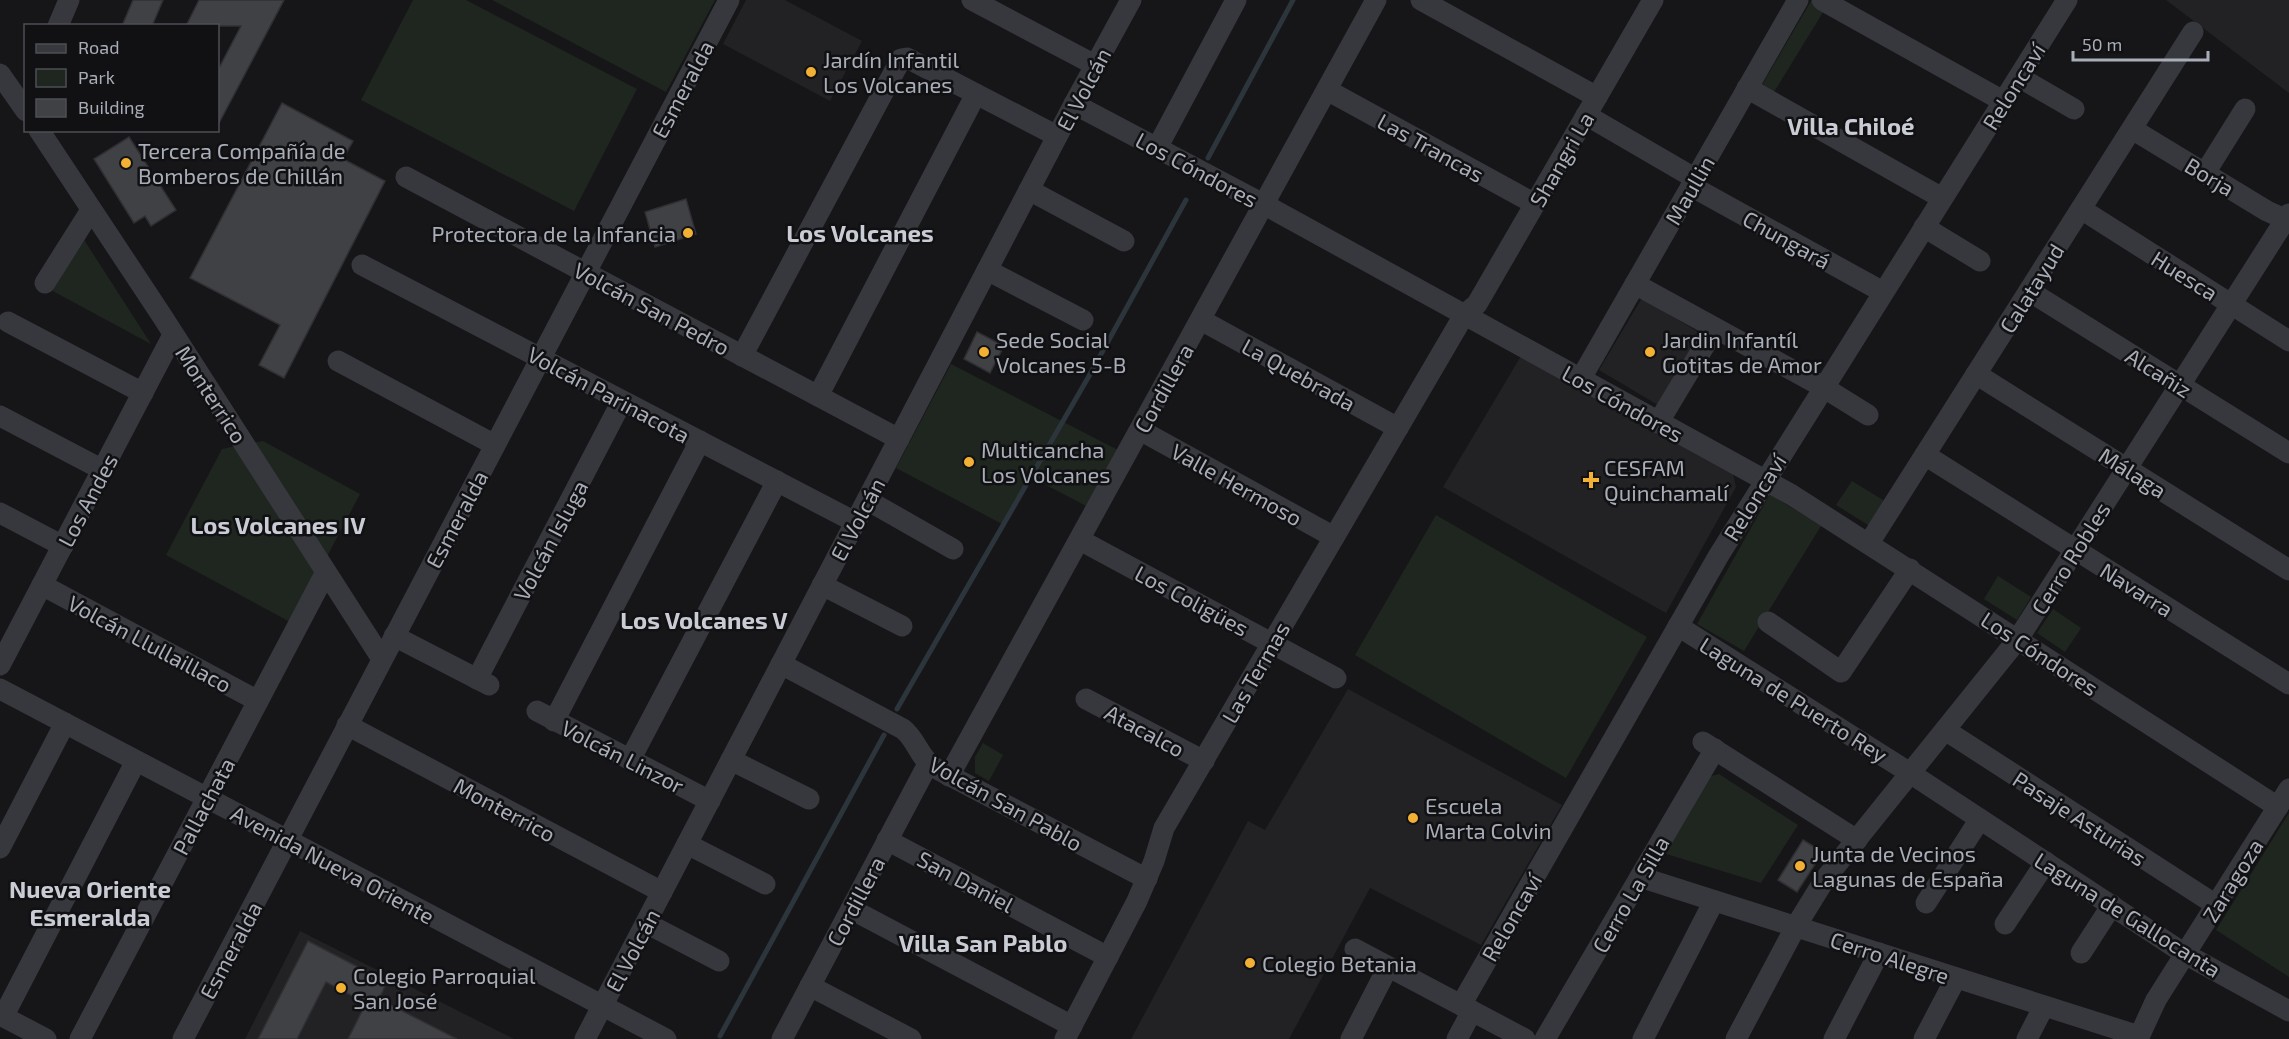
<svg xmlns="http://www.w3.org/2000/svg" width="2289" height="1039" viewBox="0 0 2289 1039" font-family="'Exo 2',sans-serif">
  <rect width="100%" height="100%" fill="#161618"/>
  <!-- built -->
  <g fill="#222225">
    <path d="M746 0H785L862 41 830 101 723 44Z"/>
    <path d="M2166 0H2289V93Z"/>
    <path d="M1642 298 1700 333 1658 405 1599 370Z"/>
    <path d="M1521 356 1733 474 1736 487 1666 613 1443 487Z"/>
    <path d="M1348 689 1562 805 1481 945 1370 888 1289 1039H1131L1248 821 1265 830Z"/>
    <path d="M300 931 514 1039H245Z"/>
  </g>
  <!-- green -->
  <g fill="#1e261f">
    <path d="M413 0H466L637 89 574 211 361 100Z"/>
    <path d="M492 0H715L666 92Z"/>
    <path d="M1811 1 1825 9 1774 92 1762 85Z"/>
    <path d="M79 232 151 344 49 289Z"/>
    <path d="M951 364 1118 450 1088 507 1029 476 1004 525 896 468Z"/>
    <path d="M263 441 360 494 292 623 166 555 222 449Z"/>
    <path d="M1852 481 1888 503 1873 528 1836 505Z"/>
    <path d="M1770 494 1821 526 1744 651 1697 624Z"/>
    <path d="M1436 515 1647 637 1566 778 1355 655Z"/>
    <path d="M1998 576 2031 597 2017 620 1984 599Z"/>
    <path d="M2053 609 2081 628 2065 652 2037 633Z"/>
    <path d="M983 743 1003 755 989 781 975 773V757Z"/>
    <path d="M1719 774 1798 825 1761 883 1660 852 1711 776Z"/>
    <path d="M2289 813V977L2216 930Z"/>
  </g>
  <g fill="none" stroke-linecap="round" stroke-linejoin="round">
    <!-- stream -->
    <g stroke="#2c353c" stroke-width="5">
      <path d="M1208 158 1293 0"/>
      <path d="M897 709 1089 376 1186 200"/>
      <path d="M720 1036 884 735"/>
    </g>
  </g>
  <!-- building -->
  <g fill="#404145" stroke="#303034" stroke-width="1.5">
    <path d="M133 0H163L152 26H122Z"/>
    <path d="M199 0H284L218 125V70L241 26H186Z"/>
    <path d="M282 103 353 141 343 159 385 181 284 378 259 365 280 325 190 278Z"/>
    <path d="M129 137 176 210 151 226 145 216 134 223 94 159Z"/>
    <path d="M686 199 696 234 655 247 645 212Z"/>
    <path d="M977 332 1004 346 990 373 964 359Z"/>
    <path d="M1803 840 1823 852 1797 892 1778 880Z"/>
    <path d="M308 941 387 982 379 999 457 1039H348L366 1003 326 982 297 1039H258Z"/>
  </g>
  <g fill="none" stroke-linecap="round" stroke-linejoin="round">
    <!-- minor -->
    <g stroke="#37383d" stroke-width="21">
      <path d="M972 0 1095 65"/>
      <path d="M1421 0 1597 97"/>
      <path d="M1822 0 2003 101"/>
      <path d="M58 26 69 0"/>
      <path d="M0 74 26 111"/>
      <path d="M2019 77 2074 109"/>
      <path d="M1747 88 1942 198"/>
      <path d="M1327 90 1535 204"/>
      <path d="M1074 104 1265 205 1792 495 2278 807"/>
      <path d="M1586 115 1696 179"/>
      <path d="M2132 129 2267 211 2289 221"/>
      <path d="M39 130 162 316 382 659"/>
      <path d="M1157 148 1236 0"/>
      <path d="M2205 173 2245 109"/>
      <path d="M406 177 899 439"/>
      <path d="M1691 186 1883 292"/>
      <path d="M1029 190 1124 241"/>
      <path d="M2081 209 2289 341"/>
      <path d="M1924 227 1980 261"/>
      <path d="M362 265 855 522"/>
      <path d="M987 270 1083 320"/>
      <path d="M45 283 91 210"/>
      <path d="M1635 284 1823 387 1868 415"/>
      <path d="M2029 291 2289 453"/>
      <path d="M1201 320 1398 428"/>
      <path d="M8 322 143 393"/>
      <path d="M742 356 901 59 907 58 1057 136"/>
      <path d="M338 361 495 445"/>
      <path d="M1976 374 2289 570"/>
      <path d="M1580 380 1798 0"/>
      <path d="M818 396 976 94"/>
      <path d="M0 416 103 470"/>
      <path d="M1658 423 1715 328"/>
      <path d="M1140 430 1334 537"/>
      <path d="M1925 455 2289 684"/>
      <path d="M867 500 953 549"/>
      <path d="M0 513 63 546"/>
      <path d="M1080 540 1336 678"/>
      <path d="M1869 543 2193 32"/>
      <path d="M42 585 258 701"/>
      <path d="M822 585 902 626"/>
      <path d="M1768 622 1841 672 1910 569"/>
      <path d="M1678 626 1910 773 2185 954 2289 1011"/>
      <path d="M394 636 489 685"/>
      <path d="M781 664 903 729C917 740 919 758 935 768L1147 879"/>
      <path d="M0 665 173 335"/>
      <path d="M477 679 622 401"/>
      <path d="M0 689 666 1039"/>
      <path d="M1086 699 1204 761"/>
      <path d="M537 711 710 801"/>
      <path d="M554 721 700 441"/>
      <path d="M347 725 662 892"/>
      <path d="M1945 730 2216 905"/>
      <path d="M1703 742 1857 840"/>
      <path d="M630 760 777 481"/>
      <path d="M731 760 809 799"/>
      <path d="M949 776 1376 0"/>
      <path d="M887 840 1108 957"/>
      <path d="M687 844 765 884"/>
      <path d="M0 848 65 723"/>
      <path d="M1640 877 2139 1036"/>
      <path d="M1926 903 1980 819"/>
      <path d="M851 909 1072 1026"/>
      <path d="M646 923 719 961"/>
      <path d="M2005 924 2046 862"/>
      <path d="M1355 949 1525 1039"/>
      <path d="M2081 953 2112 905"/>
      <path d="M810 986 911 1039"/>
      <path d="M1461 1005 1719 555 2067 0"/>
      <path d="M0 1015 46 1039"/>
      <path d="M3 1017 136 761"/>
      <path d="M80 1039 326 572"/>
      <path d="M183 1039 729 0"/>
      <path d="M585 1039 1074 104 1131 0"/>
      <path d="M782 1039 928 764"/>
      <path d="M1065 1039 1137 901 1154 861 1164 828 1464 315 1477 304 1653 0"/>
      <path d="M1351 1039 1388 967"/>
      <path d="M1457 1039 1472 1011"/>
      <path d="M1545 1039 1715 749"/>
      <path d="M1643 1039 1714 901"/>
      <path d="M1736 1039 1796 926 1825 879 2018 639 2289 214"/>
      <path d="M1834 1039 1879 953"/>
      <path d="M1924 1039 1956 978"/>
      <path d="M2027 1039 2044 1006"/>
      <path d="M2138 1039 2156 1000 2289 789"/>
    </g>
  </g>
  <!-- markers -->
  <g fill="#f2b134" stroke="#111113" stroke-width="2">
    <circle cx="811" cy="72" r="6"/>
    <circle cx="126" cy="163" r="6"/>
    <circle cx="688" cy="233" r="6"/>
    <circle cx="984" cy="352" r="6"/>
    <circle cx="1650" cy="352" r="6"/>
    <circle cx="969" cy="462" r="6"/>
    <path d="M1588 471h6v6h6v6h-6v6h-6v-6h-6v-6h6z"/>
    <circle cx="1413" cy="818" r="6"/>
    <circle cx="1800" cy="866" r="6"/>
    <circle cx="1250" cy="963" r="6"/>
    <circle cx="341" cy="988" r="6"/>
  </g>
  <g text-anchor="middle" dominant-baseline="central" stroke-width="5" stroke-linejoin="round" paint-order="stroke">
    <!-- poi labels -->
    <g font-size="22" fill="#a8adb8" stroke="#111113" text-anchor="start">
      <text x="823" y="59">Jardín Infantil<tspan x="823" dy="25">Los Volcanes</tspan></text>
      <text x="138" y="150">Tercera Compañía de<tspan x="138" dy="25">Bomberos de Chillán</tspan></text>
      <text x="676" y="233" text-anchor="end">Protectora de la Infancia</text>
      <text x="996" y="339">Sede Social<tspan x="996" dy="25">Volcanes 5-B</tspan></text>
      <text x="1662" y="339">Jardin Infantíl<tspan x="1662" dy="25">Gotitas de Amor</tspan></text>
      <text x="981" y="449">Multicancha<tspan x="981" dy="25">Los Volcanes</tspan></text>
      <text x="1604" y="467">CESFAM<tspan x="1604" dy="25">Quinchamalí</tspan></text>
      <text x="1425" y="805">Escuela<tspan x="1425" dy="25">Marta Colvin</tspan></text>
      <text x="1812" y="853">Junta de Vecinos<tspan x="1812" dy="25">Lagunas de España</tspan></text>
      <text x="1262" y="963">Colegio Betania</text>
      <text x="353" y="975">Colegio Parroquial<tspan x="353" dy="25">San José</tspan></text>
    </g>
    <!-- street labels -->
    <g font-size="22" fill="#a8adb8" stroke="#111113">
      <text transform="translate(2013 86) rotate(-58)">Reloncaví</text>
      <text transform="translate(682 89) rotate(-62)">Esmeralda</text>
      <text transform="translate(1083 89) rotate(-62)">El Volcán</text>
      <text transform="translate(1431 147) rotate(29)">Las Trancas</text>
      <text transform="translate(1561 159) rotate(-60)">Shangri La</text>
      <text transform="translate(1197 169) rotate(28)">Los Cóndores</text>
      <text transform="translate(2210 176) rotate(31)">Borja</text>
      <text transform="translate(1689 190) rotate(-60)">Maullin</text>
      <text transform="translate(1787 239) rotate(29)">Chungará</text>
      <text transform="translate(2185 275) rotate(32)">Huesca</text>
      <text transform="translate(2031 288) rotate(-58)">Calatayud</text>
      <text transform="translate(652 308) rotate(28)">Volcán San Pedro</text>
      <text transform="translate(2159 372) rotate(32)">Alcañiz</text>
      <text transform="translate(1299 374) rotate(29)">La Quebrada</text>
      <text transform="translate(1163 388) rotate(-61)">Cordillera</text>
      <text transform="translate(212 394) rotate(57)">Monterrico</text>
      <text transform="translate(609 394) rotate(28)">Volcán Parinacota</text>
      <text transform="translate(1623 403) rotate(29)">Los Cóndores</text>
      <text transform="translate(2133 472) rotate(32)">Málaga</text>
      <text transform="translate(1237 484) rotate(29)">Valle Hermoso</text>
      <text transform="translate(1754 497) rotate(-58)">Reloncaví</text>
      <text transform="translate(87 500) rotate(-62)">Los Andes</text>
      <text transform="translate(456 519) rotate(-62)">Esmeralda</text>
      <text transform="translate(857 519) rotate(-62)">El Volcán</text>
      <text transform="translate(550 540) rotate(-62)">Volcán Isluga</text>
      <text transform="translate(2070 558) rotate(-58)">Cerro Robles</text>
      <text transform="translate(2137 589) rotate(32)">Navarra</text>
      <text transform="translate(1192 600) rotate(28)">Los Coligües</text>
      <text transform="translate(150 643) rotate(28)">Volcán Llullaillaco</text>
      <text transform="translate(2040 653) rotate(33)">Los Cóndores</text>
      <text transform="translate(1255 672) rotate(-60)">Las Termas</text>
      <text transform="translate(1794 699) rotate(32)">Laguna de Puerto Rey</text>
      <text transform="translate(1145 730) rotate(28)">Atacalco</text>
      <text transform="translate(623 756) rotate(27)">Volcán Linzor</text>
      <text transform="translate(1006 803) rotate(29)">Volcán San Pablo</text>
      <text transform="translate(203 806) rotate(-62)">Pallachata</text>
      <text transform="translate(505 809) rotate(28)">Monterrico</text>
      <text transform="translate(2080 818) rotate(33)">Pasaje Asturias</text>
      <text transform="translate(333 864) rotate(28)">Avenida Nueva Oriente</text>
      <text transform="translate(2232 880) rotate(-58)">Zaragoza</text>
      <text transform="translate(966 881) rotate(28)">San Daniel</text>
      <text transform="translate(1630 894) rotate(-60)">Cerro La Silla</text>
      <text transform="translate(855 901) rotate(-62)">Cordillera</text>
      <text transform="translate(2128 914) rotate(32)">Laguna de Gallocanta</text>
      <text transform="translate(1511 917) rotate(-60)">Reloncaví</text>
      <text transform="translate(230 950) rotate(-62)">Esmeralda</text>
      <text transform="translate(632 950) rotate(-62)">El Volcán</text>
      <text transform="translate(1890 957) rotate(18)">Cerro Alegre</text>
    </g>
    <!-- neighbourhood labels -->
    <g font-size="24" font-weight="bold" fill="#c9ccd4" stroke="#111113">
      <text x="1851" y="125">Villa Chiloé</text>
      <text x="860" y="232">Los Volcanes</text>
      <text x="278" y="524">Los Volcanes IV</text>
      <text x="704" y="619">Los Volcanes V</text>
      <text x="90" y="888">Nueva Oriente<tspan x="90" dy="28">Esmeralda</tspan></text>
      <text x="983" y="942">Villa San Pablo</text>
    </g>
  </g>
  <!-- legend -->
  <rect x="24" y="24" width="195" height="108" fill="#111113" stroke="#4d4f55" stroke-width="1.5"/>
  <rect x="36" y="44" width="30" height="9" fill="#37383d" stroke="#4d4f55" stroke-width="1.5"/>
  <text x="78" y="54" font-size="18" fill="#a8adb8">Road</text>
  <rect x="36" y="69" width="30" height="18" fill="#1e261f" stroke="#4d4f55" stroke-width="1.5"/>
  <text x="78" y="84" font-size="18" fill="#a8adb8">Park</text>
  <rect x="36" y="99" width="30" height="18" fill="#404145" stroke="#4d4f55" stroke-width="1.5"/>
  <text x="78" y="114" font-size="18" fill="#a8adb8">Building</text>
  <!-- scale -->
  <path d="M2073 51v9h135v-9" fill="none" stroke="#a8adb8" stroke-width="3"/>
  <text x="2082" y="51" font-size="18" fill="#a8adb8" stroke="#111113" stroke-width="4.5" paint-order="stroke">50 m</text>
</svg>
